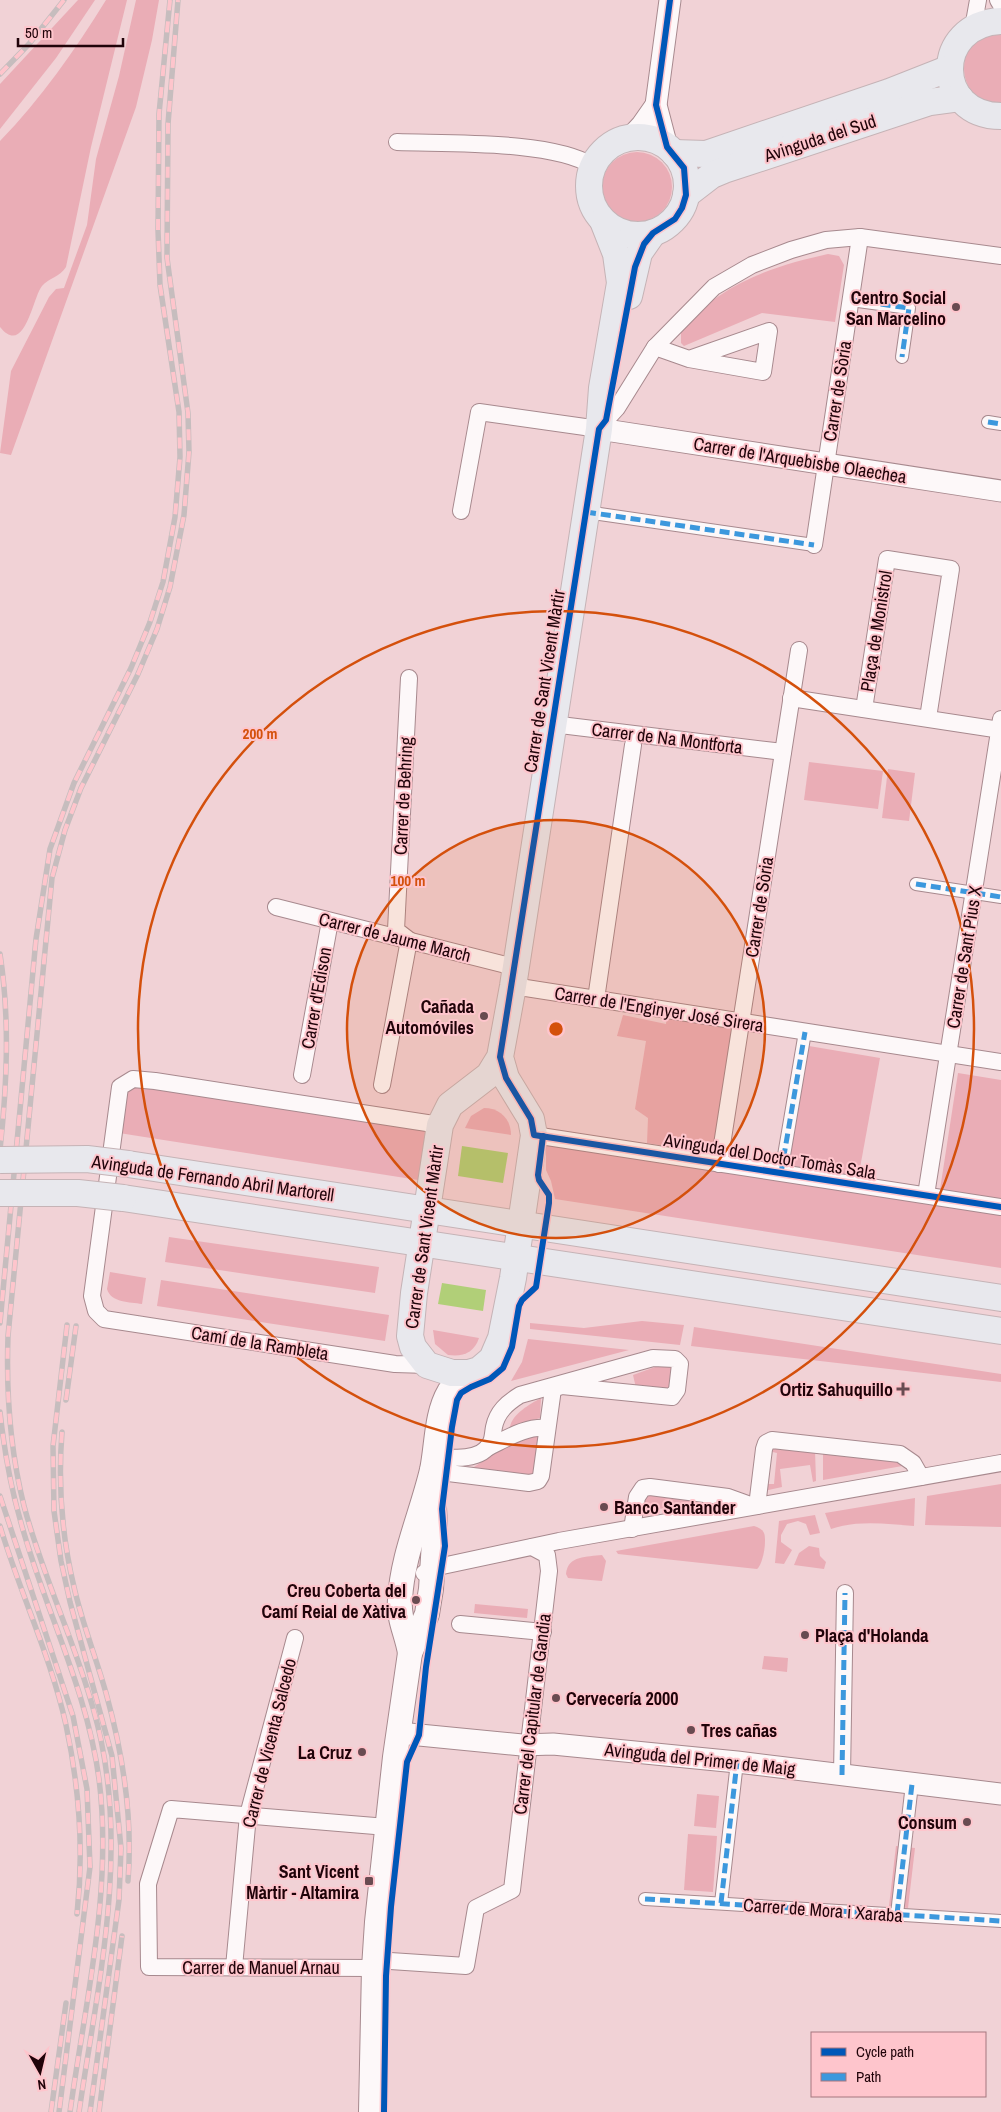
<svg xmlns="http://www.w3.org/2000/svg" width="1001" height="2112" viewBox="0 0 1001 2112" font-family="'Archivo Narrow',sans-serif">
  <rect width="100%" height="100%" fill="#f1d2d6"/>
  <!-- green -->
  <g fill="#eaadb6">
    <path d="M78 0H95L56 58 0 129V84Z"/>
    <path d="M106 0H127L91 147 66 267C60 277 49 278 42 286 33 296 25 358 0 327V141C41 99 75 50 106 0Z"/>
    <path d="M136 0H159L152 40 136 107 11 455 0 453 11 371 49 297 56 289 64 288 87 225 96 159 119 76Z"/>
    <path d="M1001 34V103C992 102 983 101 975 95 959 80 960 47 982 38 988 36 995 35 1001 34Z"/>
    <circle cx="637" cy="187" r="35"/>
    <path d="M828 254 839 256 844 265 835 322 762 313 684 346 681 343V331C718 285 772 266 828 254Z"/>
    <path d="M809 762 883 771 878 809 804 800Z"/>
    <path d="M888 769 915 773 909 821 882 818Z"/>
    <path d="M623 1015 666 1024 667 1015 730 1024 735 1031 716 1153 709 1158 700 1157 701 1152 647 1143 648 1118 635 1109 646 1041 617 1036Z"/>
    <path d="M803 1045 880 1058 858 1179 782 1168Z"/>
    <path d="M958 1073 1001 1080V1205L939 1196Z"/>
    <path d="M140 1082 427 1128 418 1180 119 1133 125 1095Z"/>
    <path d="M484 1108C500 1108 511 1119 511 1135L465 1128 471 1116Z"/>
    <path d="M546 1142 1001 1212V1268L555 1199 551 1181 546 1170Z"/>
    <path d="M169 1237 379 1267 375 1293 165 1262Z"/>
    <path d="M110 1272 146 1278 142 1304C130 1302 111 1303 107 1289Z"/>
    <path d="M161 1280 389 1315 385 1341 157 1306Z"/>
    <path d="M642 1321 684 1325 680 1345 530 1329V1323L584 1328Z"/>
    <path d="M694 1327 1001 1374V1382L691 1346Z"/>
    <path d="M433 1330 479 1338C474 1353 463 1357 448 1355L435 1344Z"/>
    <path d="M528 1339 629 1350 511 1381 522 1362Z"/>
    <path d="M666 1363 673 1366 670 1390 636 1388 633 1375Z"/>
    <path d="M541 1398 540 1418 510 1427C512 1414 530 1404 541 1398Z"/>
    <path d="M536 1435 539 1437 534 1475 529 1478 471 1469 501 1449Z"/>
    <path d="M769 1447 815 1450 816 1481 813 1482 810 1465 780 1469 782 1487 764 1491 765 1484H774L777 1453 768 1451Z"/>
    <path d="M823 1452 882 1458 908 1465 823 1480Z"/>
    <path d="M1001 1484V1527L925 1525 927 1496Z"/>
    <path d="M652 1493 655 1496 712 1501 639 1512 640 1498Z"/>
    <path d="M915 1498 914 1526C887 1524 857 1520 831 1529L825 1513Z"/>
    <path d="M815 1515 820 1533 810 1535 806 1524 798 1521 787 1524 781 1535V1542L792 1550 784 1564 775 1563 779 1521Z"/>
    <path d="M754 1526C758 1527 762 1529 764 1533 767 1541 763 1564 757 1569L618 1554 616 1551Z"/>
    <path d="M809 1546 819 1548 820 1556 826 1562 824 1569 794 1565 799 1553Z"/>
    <path d="M602 1555 606 1561 602 1581 568 1578 566 1574C568 1555 587 1557 602 1555Z"/>
    <path d="M475 1604 528 1609 527 1618 474 1613Z"/>
    <path d="M764 1656 788 1658 787 1672 762 1669Z"/>
    <path d="M697 1794 719 1796 716 1828 694 1826Z"/>
    <path d="M688 1834 717 1836 713 1892 684 1890Z"/>
    <path d="M896 1846 915 1848 908 1908 889 1906Z"/>
  </g>
  <!-- water -->
  <g fill="#b1cf78">
    <path d="M462 1146 508 1153 503 1183 458 1176Z"/>
    <path d="M442 1283 486 1290 483 1311 438 1304Z"/>
  </g>
  <g fill="none" stroke-linecap="round" stroke-linejoin="round">
    <defs>
      <g id="pedestrian">
        <path d="M851 300 909 308 902 357"/>
        <path d="M988 422 1001 424"/>
        <path d="M586 512 814 545"/>
        <path d="M916 884 1001 897"/>
        <path d="M781 1173 805 1032"/>
        <path d="M645 1899 1001 1921"/>
        <path d="M721 1903 737 1762"/>
        <path d="M897 1914 912 1784"/>
      </g>
      <g id="minor">
        <path d="M998 0 1001 5"/>
        <path d="M973 28 978 0"/>
        <path d="M397 142C447 144 552 140 593 166"/>
        <path d="M655 347 689 359 763 372 769 331 689 359"/>
        <path d="M606 420 617 408 655 347 714 287 752 265 791 250 826 240 860 237 1001 256"/>
        <path d="M461 511 479 412 599 429"/>
        <path d="M814 545 860 237"/>
        <path d="M791 698 1001 730"/>
        <path d="M864 709 887 559 951 569 928 718"/>
        <path d="M552 724 783 752"/>
        <path d="M276 907 514 967"/>
        <path d="M513 986 1001 1062"/>
        <path d="M596 999 633 745"/>
        <path d="M302 1075 330 921"/>
        <path d="M382 1085 409 940 396 930 409 678"/>
        <path d="M534 1135 1001 1207"/>
        <path d="M719 1164 799 650"/>
        <path d="M926 1195 1001 719"/>
        <path d="M427 1365 395 1364 104 1319 96 1311 92 1296 120 1087 133 1079 155 1081 440 1125"/>
        <path d="M487 1448C506 1439 525 1426 547 1428"/>
        <path d="M432 1471 529 1483 538 1481 541 1476 553 1389 562 1386 672 1397 677 1390 680 1364 675 1359 653 1358 520 1395C507 1403 497 1412 494 1427 493 1432 493 1438 491 1442 482 1462 451 1458 434 1456"/>
        <path d="M757 1506 764 1449 766 1443 772 1440 900 1454 913 1463 921 1477"/>
        <path d="M632 1529 637 1497 643 1488 650 1487 728 1497 753 1506"/>
        <path d="M424 1573 433 1568 559 1541 1001 1463"/>
        <path d="M460 1624 543 1632"/>
        <path d="M842 1775 845 1593"/>
        <path d="M375 1960 466 1966 476 1908 512 1890 549 1571 547 1555 532 1547"/>
        <path d="M234 1967 248 1815 295 1638"/>
        <path d="M374 1968 149 1967 148 1884 171 1809 387 1827"/>
      </g>
      <g id="tertiary">
        <path d="M630 138 642 125 656 105"/>
        <path d="M667 147 656 105 670 0"/>
        <path d="M599 429 1001 491"/>
        <path d="M399 1733 522 1745 553 1744 737 1762 1001 1794"/>
      </g>
      <g id="secondary">
        <path d="M410 1653C407 1634 398 1619 400 1600 402 1556 422 1513 432 1470 437 1446 436 1414 449 1392 456 1381 468 1375 479 1370"/>
        <path d="M371 2112 374 1968 377 1922 395 1757 410 1653 427 1614 431 1589 435 1526 432 1471"/>
      </g>
      <g id="primary">
        <path d="M1001 21C932 24 934 116 1001 116"/>
        <circle cx="638" cy="186" r="49"/>
        <path d="M674 153 706 154 889 92 950 68"/>
        <path d="M686 195 712 175 724 170 930 102 960 98"/>
        <path d="M629 296 639 253 653 233"/>
        <path d="M500 1057 506 1078 531 1119 534 1135 513 1278 501 1338 492 1359 479 1370 469 1373H452L427 1365 413 1347 410 1336 414 1293 440 1125 450 1105 489 1075 500 1057 513 986 599 429 602 388 620 283 616 254 603 221"/>
        <path d="M128 1164 1001 1298"/>
        <path d="M123 1198 1001 1331"/>
      </g>
    </defs>
    <!-- pedestrian casing -->
    <use href="#pedestrian" stroke="#a7898e" stroke-width="14"/>
    <!-- minor casing -->
    <use href="#minor" stroke="#a7898e" stroke-width="18"/>
    <!-- tertiary casing -->
    <use href="#tertiary" stroke="#a7898e" stroke-width="23"/>
    <!-- secondary casing -->
    <use href="#secondary" stroke="#a7898e" stroke-width="26"/>
    <!-- primary casing -->
    <use href="#primary" stroke="#c5b3b6" stroke-width="28"/>
    <!-- pedestrian -->
    <use href="#pedestrian" stroke="#fdf8f9" stroke-width="12"/>
    <!-- minor -->
    <use href="#minor" stroke="#fdf8f9" stroke-width="16"/>
    <!-- tertiary -->
    <use href="#tertiary" stroke="#fdf8f9" stroke-width="21"/>
    <!-- secondary -->
    <use href="#secondary" stroke="#fdf8f9" stroke-width="24"/>
    <!-- primary -->
    <use href="#primary" stroke="#e8e8ed" stroke-width="26"/>
    <defs>
      <g id="rail">
        <path d="M0 74 29 44 64 0"/>
        <path d="M0 954C10 1019 7 1084 0 1150"/>
        <path d="M0 1323 36 939 50 849 74 783 131 668 150 622 163 582 175 517 180 457 179 412 160 285 158 230 159 114 170 0"/>
        <path d="M67 1325 53 1446 54 1511 61 1561 70 1602 112 1756 121 1848 119 1900 90 2112"/>
        <path d="M66 1400 76 1326"/>
        <path d="M0 1412C4 1448 10 1484 20 1519 43 1606 87 1688 99 1779 113 1890 85 2003 70 2112"/>
        <path d="M62 1432C58 1483 62 1537 74 1587 82 1623 96 1657 106 1693 123 1754 133 1818 128 1881"/>
        <path d="M0 1496 73 1716 87 1789 90 1867 59 2112"/>
        <path d="M0 1526C20 1593 51 1657 66 1725 79 1786 84 1851 77 1914"/>
        <path d="M51 2112 66 2003"/>
        <path d="M79 2112C97 1989 127 1864 101 1740 84 1660 45 1585 24 1506 10 1450 6 1393 8 1336L52 878 65 830 81 788 138 674 157 629 170 587 184 515 189 452 188 413 167 258 168 124 178 0"/>
        <path d="M99 2112 122 1936"/>
      </g>
    </defs>
    <!-- rail casing -->
    <use href="#rail" stroke="#c6bdbe" stroke-width="5.5"/>
    <!-- rail -->
    <use href="#rail" stroke="#fec5cc" stroke-width="4" stroke-dasharray="11" stroke-linecap="butt"/>
    <defs>
      <g id="primary-bridge">
        <path d="M0 1160 87 1159 128 1164"/>
        <path d="M0 1193H78L123 1198"/>
      </g>
    </defs>
    <!-- primary-bridge casing -->
    <use href="#primary-bridge" stroke="#c5b3b6" stroke-width="28" stroke-linecap="butt"/>
    <!-- primary-bridge -->
    <use href="#primary-bridge" stroke="#e8e8ed" stroke-width="26"/>
    <!-- quiet -->
    <g stroke="#3c98dd" stroke-width="5" stroke-dasharray="10 5" stroke-linecap="butt">
      <path d="M851 300 909 308 902 357"/>
      <path d="M988 422 1001 424"/>
      <path d="M586 512 814 545"/>
      <path d="M916 884 1001 897"/>
      <path d="M781 1173 805 1032"/>
      <path d="M842 1775 845 1593"/>
      <path d="M645 1899 1001 1921"/>
      <path d="M721 1903 737 1762"/>
      <path d="M897 1914 912 1784"/>
    </g>
    <defs>
      <g id="cycleway">
        <path d="M670 0 656 105 667 147 684 168 686 195 682 208 675 219 653 233 644 244 635 267 606 420 599 429 500 1057 506 1078 531 1119 534 1135 1001 1207"/>
        <path d="M384 2112 386 1976 391 1907 407 1762 419 1735 426 1667 445 1546 442 1509 452 1427 457 1400 461 1393 471 1387 490 1379 503 1368 512 1347 519 1306 522 1300 536 1287 549 1203V1195L539 1180 538 1175 543 1136"/>
      </g>
    </defs>
    <!-- cycleway casing -->
    <use href="#cycleway" stroke="#fec5cc" stroke-width="9"/>
    <!-- cycleway -->
    <use href="#cycleway" stroke="#0057b8" stroke-width="6"/>
  </g>
  <!-- distance rings -->
  <circle cx="556" cy="1029" r="209" fill="#d4500c" fill-opacity=".12"/>
  <g fill="none" stroke="#d4500c" stroke-width="2.5">
    <circle cx="556" cy="1029" r="209"/>
    <circle cx="556" cy="1029" r="418"/>
  </g>
  <!-- markers -->
  <g fill="#694b51" stroke="#fec5cc" stroke-width="2">
    <circle cx="956" cy="307" r="5"/>
    <circle cx="484" cy="1016" r="5"/>
    <path d="M900.5 1381.5h5v5h5v5h-5v5h-5v-5h-5v-5h5z"/>
    <circle cx="604" cy="1507" r="5"/>
    <circle cx="416" cy="1600" r="5"/>
    <circle cx="805" cy="1635" r="5"/>
    <circle cx="556" cy="1698" r="5"/>
    <circle cx="691" cy="1730" r="5"/>
    <circle cx="362" cy="1752" r="5"/>
    <circle cx="967" cy="1822" r="5"/>
    <rect x="364" y="1876" width="10" height="10" rx="2.5"/>
  </g>
  <g text-anchor="middle" dominant-baseline="central" stroke-width="4" stroke-linejoin="round" paint-order="stroke">
    <!-- street labels -->
    <g font-size="18" fill="#200309" stroke="#fec5cc">
      <text transform="translate(820 138) rotate(-18)">Avinguda del Sud</text>
      <text transform="translate(837 391) rotate(-81)">Carrer de Sòria</text>
      <text transform="translate(800 460) rotate(9)">Carrer de l'Arquebisbe Olaechea</text>
      <text transform="translate(876 631) rotate(-81)">Plaça de Monistrol</text>
      <text transform="translate(544 681) rotate(-81)">Carrer de Sant Vicent Màrtir</text>
      <text transform="translate(667 738) rotate(7)">Carrer de Na Montforta</text>
      <text transform="translate(403 796) rotate(-87)">Carrer de Behring</text>
      <text transform="translate(759 907) rotate(-81)">Carrer de Sòria</text>
      <text transform="translate(395 937) rotate(14)">Carrer de Jaume March</text>
      <text transform="translate(964 957) rotate(-81)">Carrer de Sant Pius X</text>
      <text transform="translate(316 998) rotate(-80)">Carrer d'Edison</text>
      <text transform="translate(659 1009) rotate(9)">Carrer de l'Enginyer José Sirera</text>
      <text transform="translate(770 1156) rotate(9)">Avinguda del Doctor Tomàs Sala</text>
      <text transform="translate(213 1178) rotate(8)">Avinguda de Fernando Abril Martorell</text>
      <text transform="translate(424 1237) rotate(-82)">Carrer de Sant Vicent Màrtir</text>
      <text transform="translate(260 1343) rotate(9)">Camí de la Rambleta</text>
      <text transform="translate(532 1714) rotate(-83)">Carrer del Capitular de Gandia</text>
      <text transform="translate(269 1743) rotate(-76)">Carrer de Vicenta Salcedo</text>
      <text transform="translate(700 1759) rotate(6)">Avinguda del Primer de Maig</text>
      <text transform="translate(823 1910) rotate(4)">Carrer de Mora i Xaraba</text>
      <text x="261" y="1967">Carrer de Manuel Arnau</text>
    </g>
    <!-- poi labels -->
    <g font-size="18" font-weight="bold" fill="#200309" stroke="#fec5cc" text-anchor="end">
      <text x="946" y="297">Centro Social<tspan x="946" dy="21">San Marcelino</tspan></text>
      <text x="474" y="1006">Cañada<tspan x="474" dy="21">Automóviles</tspan></text>
      <text x="893" y="1389">Ortiz Sahuquillo</text>
      <text x="614" y="1507" text-anchor="start">Banco Santander</text>
      <text x="406" y="1590">Creu Coberta del<tspan x="406" dy="21">Camí Reial de Xàtiva</tspan></text>
      <text x="815" y="1635" text-anchor="start">Plaça d'Holanda</text>
      <text x="566" y="1698" text-anchor="start">Cervecería 2000</text>
      <text x="701" y="1730" text-anchor="start">Tres cañas</text>
      <text x="352" y="1752">La Cruz</text>
      <text x="957" y="1822">Consum</text>
      <text x="359" y="1871">Sant Vicent<tspan x="359" dy="21">Màrtir - Altamira</tspan></text>
    </g>
  </g>
  <circle cx="556" cy="1029" r="8" fill="#d4500c" stroke="#fec5cc" stroke-width="2.5"/>
  <g font-size="15" text-anchor="middle" font-weight="bold" fill="#d4500c" stroke="#fec5cc" stroke-width="4" stroke-linejoin="round" paint-order="stroke">
    <text x="260" y="739">200 m</text>
    <text x="408" y="886">100 m</text>
  </g>
  <!-- legend -->
  <rect x="811" y="2032" width="175" height="65" fill="#fec5cc" stroke="#a5777e"/>
  <rect x="821" y="2048" width="25" height="8" fill="#0057b8" stroke="#a5777e"/>
  <text x="856" y="2057" font-size="15" fill="#200309">Cycle path</text>
  <rect x="821" y="2073" width="25" height="8" fill="#3c98dd" stroke="#a5777e"/>
  <text x="856" y="2082" font-size="15" fill="#200309">Path</text>
  <!-- north arrow -->
  <g transform="translate(40 2072) rotate(172)" stroke="#fec5cc" stroke-width="4" paint-order="stroke">
  <path d="M0-4L9 19L0 12L-9 19Z" fill="#200309"/>
  <text y="-8" font-size="14" font-weight="bold" text-anchor="middle" fill="#200309">N</text>
  </g>
  <!-- scale -->
  <path d="M18 38v8h105v-8" fill="none" stroke="#200309" stroke-width="2.5"/>
  <text x="25" y="38" font-size="15" fill="#200309" stroke="#fec5cc" stroke-width="4" paint-order="stroke">50 m</text>
</svg>
